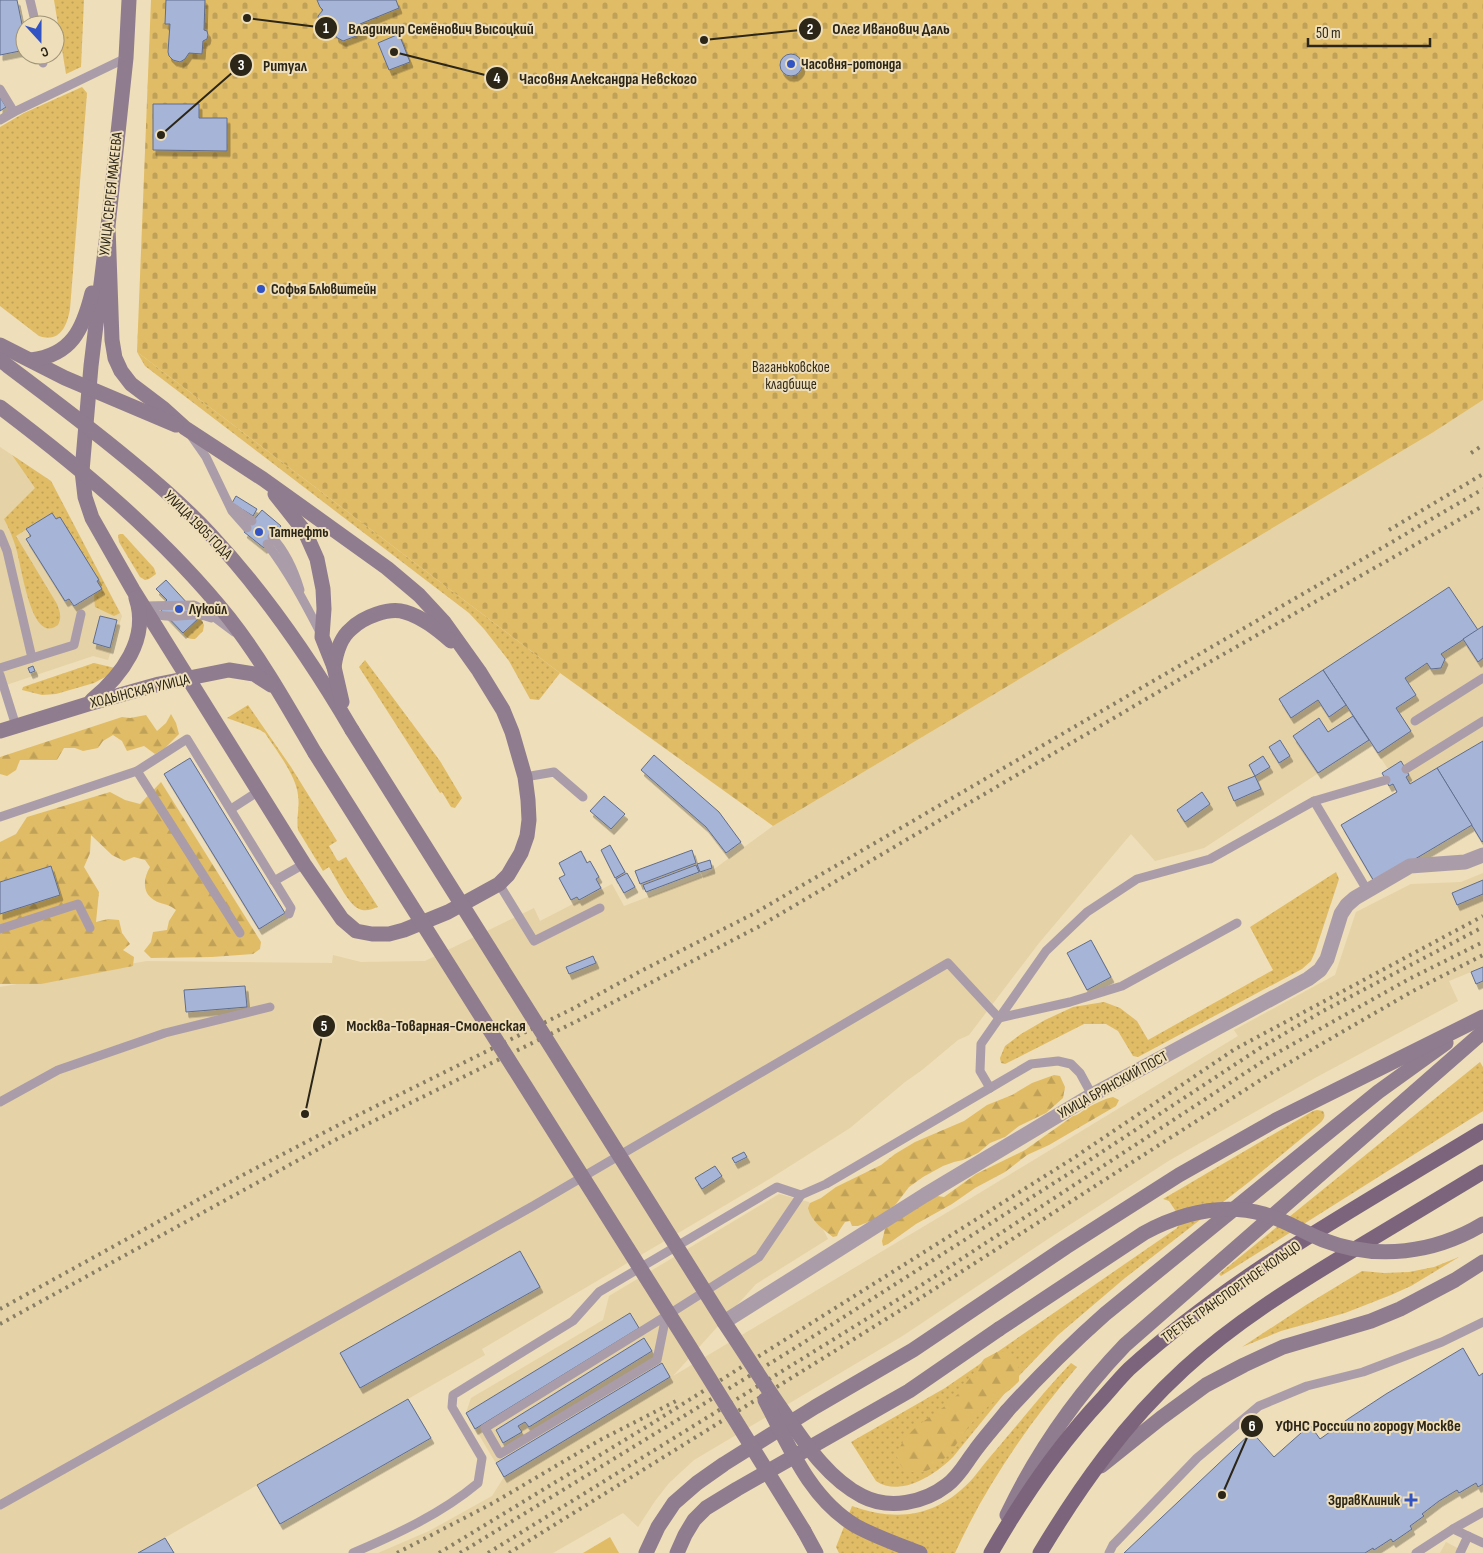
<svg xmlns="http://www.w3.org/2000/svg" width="1483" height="1553" viewBox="0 0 1483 1553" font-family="'Sofia Sans Condensed',sans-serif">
  <defs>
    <pattern id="grass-dots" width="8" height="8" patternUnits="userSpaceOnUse" patternTransform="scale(1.25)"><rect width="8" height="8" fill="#e0bc66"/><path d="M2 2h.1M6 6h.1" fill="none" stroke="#c0a158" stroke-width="1.8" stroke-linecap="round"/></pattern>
    <pattern id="forest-firs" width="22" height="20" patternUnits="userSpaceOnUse" patternTransform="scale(1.25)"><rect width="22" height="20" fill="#e0bc66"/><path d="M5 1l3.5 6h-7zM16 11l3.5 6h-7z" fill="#c0a158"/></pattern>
    <pattern id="cemetery-stones" width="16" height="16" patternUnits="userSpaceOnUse" patternTransform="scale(1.25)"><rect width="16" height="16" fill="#e0bc66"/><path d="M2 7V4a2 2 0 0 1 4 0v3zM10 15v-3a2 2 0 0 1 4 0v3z" fill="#c0a158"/></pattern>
    <pattern id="park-tufts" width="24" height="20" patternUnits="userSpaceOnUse" patternTransform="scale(1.25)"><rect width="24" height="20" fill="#e0bc66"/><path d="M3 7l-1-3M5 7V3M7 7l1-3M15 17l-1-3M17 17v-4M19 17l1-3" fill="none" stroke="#c0a158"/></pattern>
    <filter id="shadow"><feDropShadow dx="3" dy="5.5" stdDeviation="0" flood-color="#0004"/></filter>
  </defs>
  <rect width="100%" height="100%" fill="#eedeb9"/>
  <!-- built -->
  <g fill="#e5d2a6">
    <path d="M1483 400V841L1482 842 1471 825 1375 883 1341 825 1397 792 1393 784 1389 786 1382 773 1388 769 1369 740 1204 848 1155 861 1131 834 1039 943 969 1035 958 1040 922 1070 905 1082 850 1128 771 1178 482 1349 485 1355 138 1553H0V987L147 961 332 963 333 955 361 962 425 961 534 908 540 921 612 884 624 906 706 875 773 826 1432 433Z"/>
    <path d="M0 447 51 481 122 616 108 660 93 656 0 687Z"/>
    <path d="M1483 873V967L1449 981 1458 1001 1315 1078 1170 1160 1057 1233 904 1335 694 1460 669 1483 655 1501 638 1527 623 1513 553 1553H378L429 1531 492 1496 504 1477 466 1413 471 1398 603 1320 609 1296 779 1194 809 1202 828 1239 756 1284 673 1376 963 1203 1238 1036 1234 1030 1335 975 1356 912 1411 884 1461 882Z"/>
    <path d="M1446 1542 1467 1553H1440Z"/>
  </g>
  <!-- grass -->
  <g fill="url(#grass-dots)">
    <path d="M54 0H84L81 67 66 74Z"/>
    <path d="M82 87 87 93 70 309C67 326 60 343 39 336L0 306V127L24 113Z"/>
    <path d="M137 352 560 673 539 700 530 699 509 661 484 629 469 613 145 366Z"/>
    <path d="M12 455 51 481 120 613 114 616 95 607C94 598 93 587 99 580L60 518 56 519 52 513 16 536 57 604C60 612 62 617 58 625 54 628 49 630 44 627 28 618 21 565 16 548 13 538 9 528 4 519L35 488Z"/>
    <path d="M120 534H123L154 568 156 574 149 579 145 580 140 577 119 542 118 535Z"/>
    <path d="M200 617 204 625 203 631 195 639C189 639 186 638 183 633Z"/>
    <path d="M365 660 440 761 462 798 455 808 451 807 442 792 440 793 359 667Z"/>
    <path d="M94 663 115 668 109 675 94 683 56 694 42 695 22 690 23 687Z"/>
    <path d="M248 705 291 767 337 841 329 846 337 860 339 861 346 857 378 907C372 909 366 912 359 909 348 904 336 878 329 867L323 871 298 830C296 818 300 807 298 795 296 775 276 750 265 733L260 730 227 718Z"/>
    <path d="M1336 872 1339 879 1315 952 1311 961 1302 969 1138 1057 1133 1056 1118 1031 1106 1024H1084L1005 1064 1001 1063 1000 1058 1005 1046 1021 1034 1045 1020 1073 1007 1104 1002 1120 1008 1137 1021 1148 1040 1273 970 1250 927Z"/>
    <path d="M1480 1062 1483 1067V1111L1221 1276 1219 1274Z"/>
    <path d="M1317 1110 1323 1111C1326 1116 1324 1119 1320 1123L1249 1182 1125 1278 1058 1335 1018 1377 953 1457C936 1474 901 1498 876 1481L851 1442 945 1388 1177 1228 1181 1219 1169 1201 1163 1199 1313 1111Z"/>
    <path d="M1459 1257 1411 1286 1391 1295 1345 1313 1281 1331 1242 1347 1306 1305 1362 1271 1384 1273 1409 1272 1434 1267Z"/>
    <path d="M1071 1363 1077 1367C1028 1424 986 1485 955 1553H839L836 1547 852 1506C899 1523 940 1516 974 1477 981 1468 988 1459 996 1450 1021 1421 1044 1391 1071 1363Z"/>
  </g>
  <!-- forest -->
  <g fill="url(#forest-firs)">
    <path d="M171 714 176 723 179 734 165 748 155 754 144 746 127 751 122 741 113 735 103 741 98 748 83 751 75 748H64L57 760H20L16 770 7 776 0 774V757L122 717 130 718 146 715 157 731 166 723Z"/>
    <path d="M161 782 261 942 260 949 253 954 212 957 151 958 144 951 151 942 153 932 167 930 169 921 176 910C166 902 161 905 154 900 141 892 144 877 150 867L145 860 134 857 124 861 112 855 91 835 90 853 84 867 99 892 96 922 108 919 119 920 122 933 130 944 123 950 134 957 133 966 41 984H0V914L60 894 51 866 0 882V842L16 834 27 817 110 792 125 800 140 804Z"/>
    <path d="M1054 1075 1060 1076 1065 1087 1063 1098 1046 1113 1019 1126 1005 1137 990 1143 978 1153 963 1160 954 1162 943 1166 923 1177 909 1187 896 1204 879 1218 858 1226H852L850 1221 845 1222 839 1231 837 1236 833 1237C823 1229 811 1221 808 1208L810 1203 821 1198 836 1187 881 1165 895 1154 915 1142 964 1121 987 1105 1012 1095 1032 1083Z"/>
    <path d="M1113 1097 1119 1100 1116 1106 1049 1145 1027 1155 1005 1172 975 1188 952 1204 916 1224 888 1244 883 1246 882 1241 885 1229 909 1210 937 1196 944 1197 976 1174 1025 1150 1073 1116C1079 1115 1082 1111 1087 1108 1096 1103 1104 1099 1113 1097Z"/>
    <path d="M1008 1351C1020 1361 1019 1367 1019 1381 1011 1390 1003 1395 993 1402 987 1407 981 1413 976 1418 959 1436 942 1477 912 1472 902 1471 899 1463 896 1454L905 1438 917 1426 945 1406 958 1394 984 1359 997 1352Z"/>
  </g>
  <!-- cemetery -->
  <path fill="url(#cemetery-stones)" d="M151 0H1483V400L1432 433 773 826 560 673 137 352Z"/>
  <!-- park -->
  <path fill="url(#park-tufts)" d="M610 1537 619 1553H583Z"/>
  <!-- building -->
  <g fill="#a6b5d7" stroke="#606d8d" filter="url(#shadow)">
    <path d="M0 0H17L25 39V50L0 55Z"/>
    <path d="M166 0H205L204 30 207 31 208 35 207 39 203 41 202 54 189 53 185 59 180 62 173 60 169 56 168 52 170 24H165Z"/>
    <path d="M317 0H396L399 8 360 24 364 33 343 41 336 37 334 28 325 29 319 24 318 16 323 10 320 7Z"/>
    <path d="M399 34 410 62 389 70 378 43Z"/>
    <circle cx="791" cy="65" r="11"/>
    <path d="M0 97 6 107 0 111Z"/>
    <path d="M153 104H199V118H227V151L153 150Z"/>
    <path d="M236 496 257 509 253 516 232 503Z"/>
    <path d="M262 510 281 526 264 548 244 532Z"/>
    <path d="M52 513 56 519 60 517 99 580 97 581 102 589 74 606 69 599 65 601 26 539 31 536 26 529Z"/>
    <path d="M166 580 200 617 183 633 159 608 167 600 156 589Z"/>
    <path d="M1449 587 1478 630 1441 654 1445 659 1441 668 1431 669 1427 663 1405 678 1416 695 1396 708 1411 731 1378 753 1323 670Z"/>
    <path d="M100 616 117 620 110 648 93 643Z"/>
    <path d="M1483 626V658L1478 662 1463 639Z"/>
    <path d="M33 666 35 671 30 673 28 668Z"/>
    <path d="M1323 670 1346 705 1329 717 1318 700 1291 718 1279 699Z"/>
    <path d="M1353 716 1369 740 1318 773 1293 736 1319 718 1328 732Z"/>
    <path d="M1280 740 1290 756 1279 763 1269 747Z"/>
    <path d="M1483 741V841L1482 842 1437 768Z"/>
    <path d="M654 755 719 812 741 842 726 853 706 827 641 770Z"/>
    <path d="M1263 756 1270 767 1255 776 1249 765Z"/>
    <path d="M190 758 285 913 259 929 164 774Z"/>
    <path d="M1401 761 1409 775 1406 777 1410 784 1437 768 1472 825 1375 883 1341 825 1397 792 1393 784 1389 786 1382 773Z"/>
    <path d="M1255 776 1261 789 1234 801 1228 787Z"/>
    <path d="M1202 792 1210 804 1185 822 1177 810Z"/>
    <path d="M604 796 625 814 611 829 590 811Z"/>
    <path d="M610 845 625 872 615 878 601 850Z"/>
    <path d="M692 850 696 863 640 884 635 871Z"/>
    <path d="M581 851 587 863 590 861 599 877 596 879 601 888 579 900 577 897 571 900 559 878 565 875 559 863Z"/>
    <path d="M710 860 712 868 700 872 697 864Z"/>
    <path d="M696 865 699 872 646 892 643 885Z"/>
    <path d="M51 866 60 895 0 914V882Z"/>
    <path d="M627 873 635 887 624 893 616 879Z"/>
    <path d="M1483 880V894L1457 905 1452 893Z"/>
    <path d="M1091 940 1111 977 1087 990 1067 953Z"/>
    <path d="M593 956 596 963 569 974 566 967Z"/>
    <path d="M1483 967V981L1476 984 1471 972Z"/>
    <path d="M245 986 247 1007 186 1012 184 990Z"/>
    <path d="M744 1152 747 1157 735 1163 732 1158Z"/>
    <path d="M715 1166 722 1176 702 1189 695 1178Z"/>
    <path d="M520 1251 540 1287 360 1388 340 1353Z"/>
    <path d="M630 1313 639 1328 475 1429 466 1413Z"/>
    <path d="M644 1338 652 1351 529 1427 525 1422 518 1426 522 1432 503 1443 496 1430Z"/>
    <path d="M1463 1348 1479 1376 1483 1373V1484L1478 1487 1476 1483 1459 1493 1457 1490 1439 1501 1422 1514 1424 1516 1410 1526 1412 1529 1393 1542 1391 1539 1374 1550 1373 1548 1365 1553H1124L1252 1432 1274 1457 1310 1425 1320 1439 1348 1419 1386 1394Z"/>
    <path d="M662 1363 670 1377 504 1477 496 1463Z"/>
    <path d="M408 1399 431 1438 280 1524 257 1485Z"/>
    <path d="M165 1538 174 1553H138Z"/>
  </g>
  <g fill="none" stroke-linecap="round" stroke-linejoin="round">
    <!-- lane -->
    <g stroke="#aa9da9" stroke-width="9">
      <path d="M30 0 36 25"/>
      <path d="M42 55 43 63"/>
      <path d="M0 89 14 112"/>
      <path d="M0 120 14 112 126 58"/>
      <path d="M192 437 206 457 232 511 247 528"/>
      <path d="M232 507 252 521"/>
      <path d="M0 534 7 551 32 658"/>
      <path d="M272 537C286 552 294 570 300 590"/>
      <path d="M267 544C288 571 305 603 321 634"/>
      <path d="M145 606 194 605 206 611 234 632"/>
      <path d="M147 608C164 625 191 609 211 618"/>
      <path d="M0 668 74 645 81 614"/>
      <path d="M0 675 16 726"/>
      <path d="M1415 721 1483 678"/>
      <path d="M1406 769 1483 721"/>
      <path d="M137 771 240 933"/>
      <path d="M525 777 554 772 583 797"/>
      <path d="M1314 801 1367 890"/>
      <path d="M231 809 259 791"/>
      <path d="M0 817 137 771 187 739 291 908 289 914"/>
      <path d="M274 881 304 864"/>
      <path d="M499 884 534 941 600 908"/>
      <path d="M0 929 78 904 90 928"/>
      <path d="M1092 1095 1080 1073 1071 1064 1058 1061 1031 1064 990 1088 980 1071 981 1044 1046 951 1087 912 1137 879 1210 859 1314 801 1386 780"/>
      <path d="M0 1102 58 1070 165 1033 270 1007"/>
      <path d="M666 1316 657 1360 500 1454 485 1428 666 1316 759 1257 801 1195"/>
      <path d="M0 1505 533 1206 948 963 999 1018 1070 1002 1122 986 1237 923"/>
      <path d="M1453 1529 1483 1543"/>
      <path d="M353 1553C397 1534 441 1514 478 1483L482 1458 452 1407 453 1395 573 1321 599 1292 777 1187 801 1195 826 1184 990 1088"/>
      <path d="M1109 1553 1113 1545 1197 1458 1259 1406 1307 1386 1363 1372 1442 1342 1483 1322"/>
      <path d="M1416 1553 1453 1529 1483 1512"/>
      <path d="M1460 1553 1468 1536"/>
    </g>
    <!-- street -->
    <path stroke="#aa9da9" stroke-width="15" d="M724 1322 925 1195 1092 1095 1308 979 1320 970 1327 959 1341 914 1347 905 1355 898 1410 866 1465 862 1483 855"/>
    <!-- secondary -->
    <g stroke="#8f7c8f" stroke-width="15">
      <path d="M108 226 112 340 115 358 121 371 131 384 164 409 185 428 263 479 387 568 419 595 444 622 479 671 503 710 512 732 525 777 528 800 529 820 527 836 521 853 508 875 499 884 448 912 404 930 389 934H372L356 931 342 919 304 864 133 590 92 518 85 497 82 471 91 366 108 226 126 58 129 0"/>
      <path d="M0 345 65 378 176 425"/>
      <path d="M0 360C44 393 87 425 129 460 157 483 185 507 210 534 265 593 311 660 352 730"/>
      <path d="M31 360C72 355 83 329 92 293"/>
      <path d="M0 407C82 469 164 537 229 618 262 660 288 707 315 753"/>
      <path d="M275 494 305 532 317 559 323 589 324 609 322 637 334 667 342 702"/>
      <path d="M334 667C336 653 340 638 351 629 363 617 389 607 405 612 422 617 437 629 451 641"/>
      <path d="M92 700C121 676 150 639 136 598"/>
      <path d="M0 731 88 704 159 684 229 670 254 674 271 685"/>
      <path d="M1007 1411C1038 1377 1070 1345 1105 1314L1378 1092 1446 1043"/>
      <path d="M1101 1466 1161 1418 1206 1385 1244 1365 1283 1347 1371 1321 1400 1309 1455 1280 1483 1262"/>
      <path d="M1007 1515C1037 1452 1077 1395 1125 1345L1483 1032"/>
      <path d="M804 1531 816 1553"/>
      <path d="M646 1553 658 1527 674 1503 697 1483 724 1464 815 1407 913 1350 1066 1247 1179 1175 1276 1120 1483 1017"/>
      <path d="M677 1553 685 1535 694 1520 706 1508 737 1489 909 1391 999 1329"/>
    </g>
    <!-- primary -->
    <g stroke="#7c657c" stroke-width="15">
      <path d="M991 1553C1023 1497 1057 1447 1101 1400 1110 1390 1119 1379 1129 1369 1235 1273 1362 1205 1483 1131"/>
      <path d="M1040 1553C1081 1485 1125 1423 1184 1369 1234 1323 1292 1287 1350 1252 1395 1225 1439 1198 1483 1172"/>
    </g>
    <!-- rail -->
    <g stroke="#887e65" stroke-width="4" stroke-dasharray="2.5 5" stroke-linecap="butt">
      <path d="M1471 453 1483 445"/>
      <path d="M1389 530 1483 474"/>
      <path d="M0 1309 241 1176 350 1119 574 1008 639 972 753 914 1483 489"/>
      <path d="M0 1324 333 1141 579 1020 758 927 1187 675 1483 506"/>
      <path d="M397 1553 493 1503 600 1440 678 1400"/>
      <path d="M439 1553 651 1424 1072 1159 1235 1049 1483 916"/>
      <path d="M460 1553 795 1348 1076 1169 1260 1048 1323 1011 1483 927"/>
      <path d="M488 1553 923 1284 1268 1058 1409 979 1483 942"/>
      <path d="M509 1553 925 1295 1273 1072 1413 991 1483 955"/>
    </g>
    <!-- secondary-bridge -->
    <g stroke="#8f7c8f" stroke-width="15">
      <path d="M352 730 724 1322C745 1353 765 1386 787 1417 807 1446 829 1479 862 1496 889 1510 924 1503 947 1485 959 1476 965 1464 974 1452 984 1438 996 1425 1007 1411"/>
      <path d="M315 753 688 1344 804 1531"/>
      <path d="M999 1329 1144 1233C1181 1213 1223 1203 1264 1214 1285 1220 1303 1232 1323 1240 1377 1261 1435 1253 1483 1224"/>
      <path d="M765 1400C789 1446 810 1499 856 1526 876 1537 899 1545 920 1553"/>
    </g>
  </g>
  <!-- markers -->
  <g fill="#3153c3" stroke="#eedeb9" stroke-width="2">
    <circle cx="791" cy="64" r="5"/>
    <circle cx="261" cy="289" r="5"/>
    <circle cx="259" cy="532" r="5"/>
    <circle cx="179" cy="609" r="5"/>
    <path d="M1408.5 1492.5h5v5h5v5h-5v5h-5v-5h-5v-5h5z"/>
  </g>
  <g text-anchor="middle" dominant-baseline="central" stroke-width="4" stroke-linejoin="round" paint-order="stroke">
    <!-- poi labels -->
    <g font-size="15" font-weight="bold" fill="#2c2618" stroke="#eedeb9" text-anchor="start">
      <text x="801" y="64">Часовня-ротонда</text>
      <text x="271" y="289">Софья Блювштейн</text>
      <text x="269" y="532">Татнефть</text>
      <text x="189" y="609">Лукойл</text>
      <text x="1400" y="1500" text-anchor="end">ЗдравКлиник</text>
    </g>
    <!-- street labels -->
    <g font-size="15" fill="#2c2618" stroke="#eedeb9">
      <text transform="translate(111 194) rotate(-84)">УЛИЦА СЕРГЕЯ МАКЕЕВА</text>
      <text transform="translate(198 525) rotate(45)">УЛИЦА 1905 ГОДА</text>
      <text transform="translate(140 691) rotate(-14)">ХОДЫНСКАЯ УЛИЦА</text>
      <text transform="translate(1113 1085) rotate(-29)">УЛИЦА БРЯНСКИЙ ПОСТ</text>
      <text transform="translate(1231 1292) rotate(-35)">ТРЕТЬЕ ТРАНСПОРТНОЕ КОЛЬЦО</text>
    </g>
    <!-- park labels -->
    <g font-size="15" fill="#332a18" stroke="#eedeb9">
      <text x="791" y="367">Ваганьковское<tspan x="791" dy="17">кладбище</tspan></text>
    </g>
  </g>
  <!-- callouts -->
  <path fill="none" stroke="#2c2618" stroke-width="2" d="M247 18L326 28M704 40L810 29M161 135L241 65M394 52L497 78M305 1114L324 1026M1222 1495L1252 1426"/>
  <g fill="#2c2618" stroke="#eedeb9" stroke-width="2">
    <circle cx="247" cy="18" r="5"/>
    <circle cx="704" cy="40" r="5"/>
    <circle cx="161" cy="135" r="5"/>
    <circle cx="394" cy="52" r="5"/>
    <circle cx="305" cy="1114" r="5"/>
    <circle cx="1222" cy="1495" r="5"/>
    <circle cx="326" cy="28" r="12"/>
    <circle cx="810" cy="29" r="12"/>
    <circle cx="241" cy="65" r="12"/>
    <circle cx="497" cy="78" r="12"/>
    <circle cx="324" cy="1026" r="12"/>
    <circle cx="1252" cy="1426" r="12"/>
  </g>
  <g font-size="15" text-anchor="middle" font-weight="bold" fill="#fff">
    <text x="326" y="33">1</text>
    <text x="810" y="34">2</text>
    <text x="241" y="70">3</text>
    <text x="497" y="83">4</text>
    <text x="324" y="1031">5</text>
    <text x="1252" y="1431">6</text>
  </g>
  <g font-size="16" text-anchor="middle" font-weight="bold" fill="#2c2618" stroke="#eedeb9" stroke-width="4" stroke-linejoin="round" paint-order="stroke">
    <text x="441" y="34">Владимир Семёнович Высоцкий</text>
    <text x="891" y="34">Олег Иванович Даль</text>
    <text x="285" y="71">Ритуал</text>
    <text x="608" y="84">Часовня Александра Невского</text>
    <text x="436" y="1031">Москва-Товарная-Смоленская</text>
    <text x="1368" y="1431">УФНС России по городу Москве</text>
  </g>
  <!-- north arrow -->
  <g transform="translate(40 40) rotate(159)"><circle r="24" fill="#eedeb9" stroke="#a09479"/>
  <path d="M0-4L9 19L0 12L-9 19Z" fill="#3153c3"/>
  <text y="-8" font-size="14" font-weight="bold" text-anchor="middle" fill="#2c2618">С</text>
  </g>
  <!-- scale -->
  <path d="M1308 38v8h122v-8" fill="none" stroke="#2c2618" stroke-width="2.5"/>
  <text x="1316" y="38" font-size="15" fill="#2c2618" stroke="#eedeb9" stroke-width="4" paint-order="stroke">50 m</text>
</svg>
